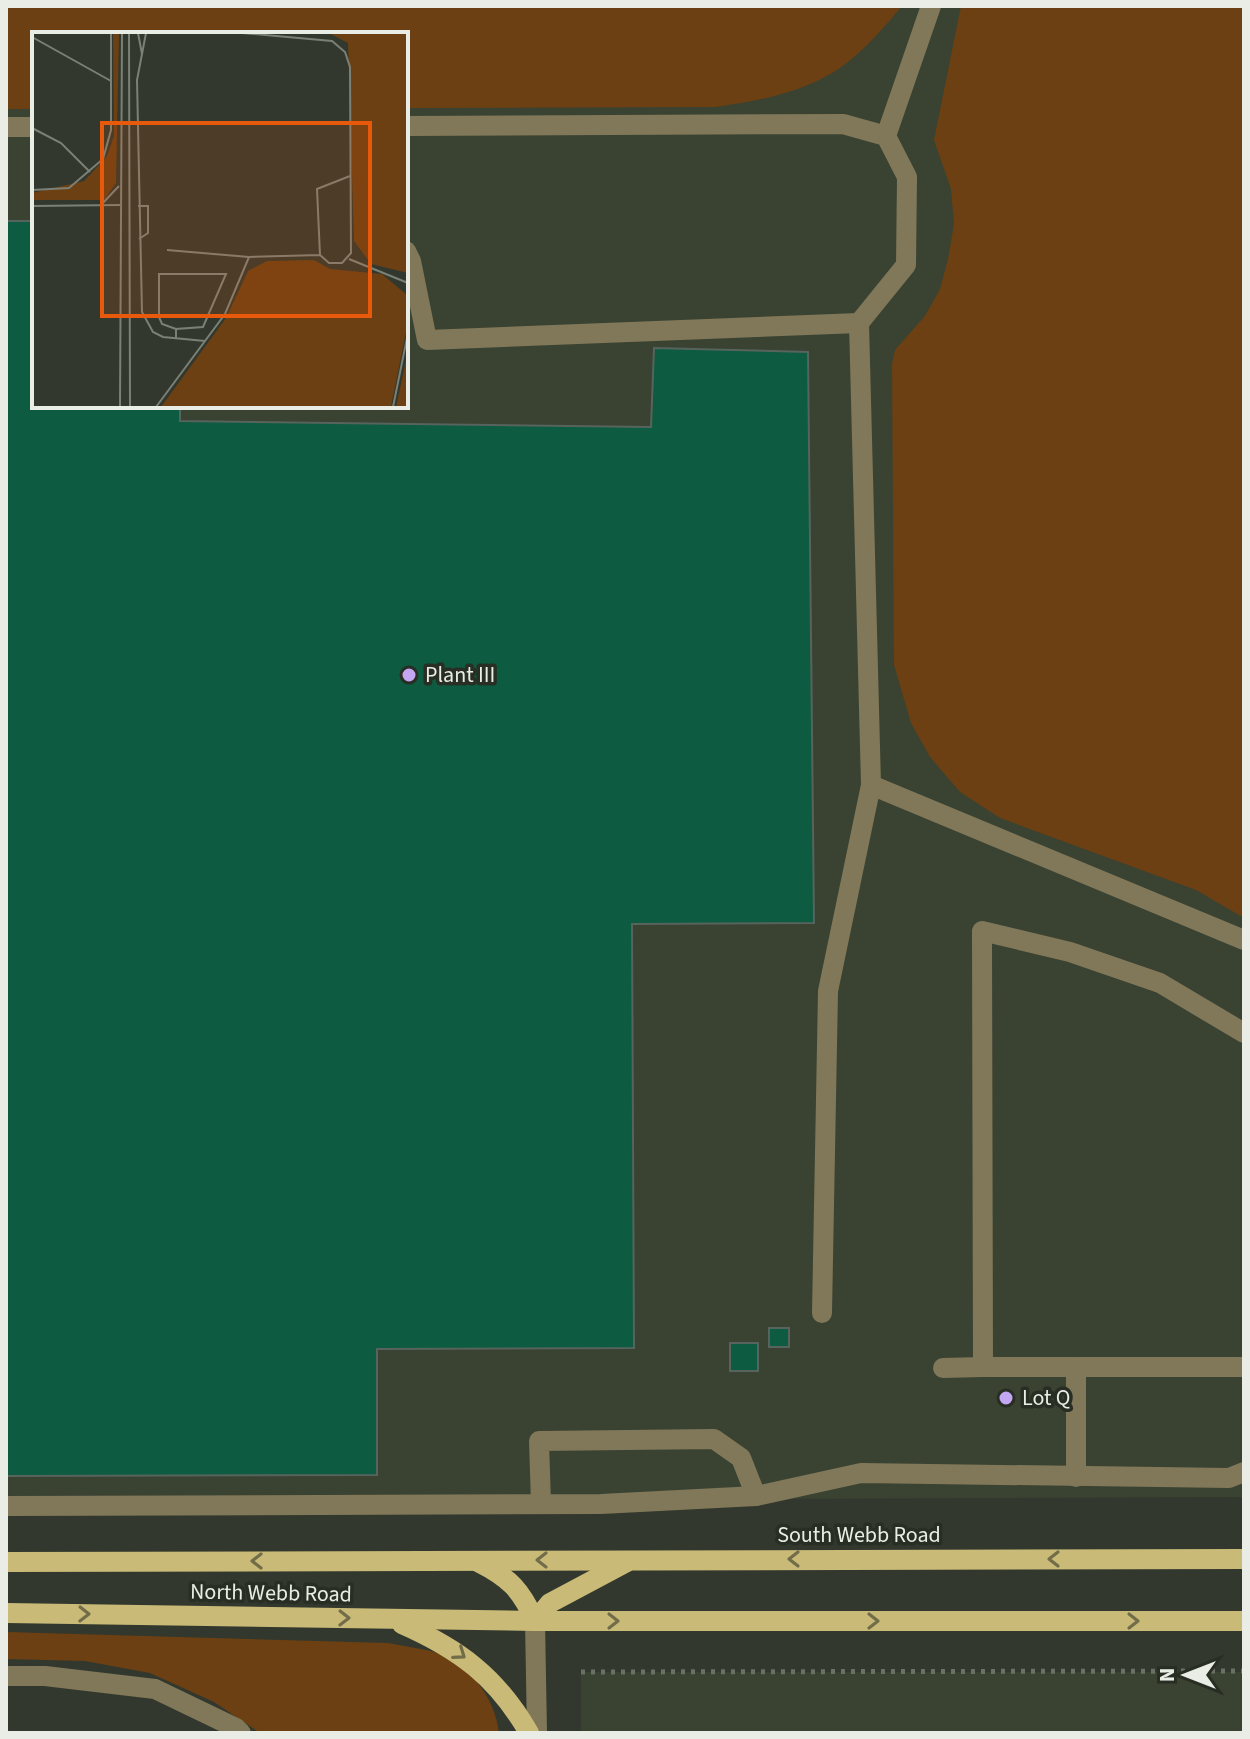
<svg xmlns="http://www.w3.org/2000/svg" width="1250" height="1739" viewBox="0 0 1250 1739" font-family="'Source Sans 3',sans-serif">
  <rect width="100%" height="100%" fill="#32382d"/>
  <!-- built -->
  <g fill="#3a4232" fill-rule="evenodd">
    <path d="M6 6H1244V1497L6 1502ZM34 34H406V406H34Z"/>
    <rect x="581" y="1672" width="663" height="61"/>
  </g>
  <!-- green -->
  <g fill="#6c4012">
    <path d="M6 6H902C880 32 855 62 823 78 790 95 752 102 715 107L406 108V34H34V109H6Z"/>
    <path d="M961 6H1244V918L1196 890 1000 818 960 792 930 757 911 723 894 665 892 364 895 350 925 316 940 289 948 259 954 224 951 189 934 140Z"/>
    <path d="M6 1632 388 1643C402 1646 417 1648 431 1651 467 1661 495 1696 499 1733H260L214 1702 150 1673 85 1661 6 1659Z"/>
  </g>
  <!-- building -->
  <g fill="#0d5b40" stroke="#56645d" stroke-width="2">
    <path d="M6 221H34V406H180V421L651 427 654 348 808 352 814 923 632 924 634 1348 377 1349V1475L6 1476Z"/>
    <rect x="769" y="1328" width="20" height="19"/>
    <rect x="730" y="1343" width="28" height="28"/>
  </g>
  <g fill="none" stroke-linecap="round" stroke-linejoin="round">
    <!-- path -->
    <path stroke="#6a7066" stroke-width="5" stroke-dasharray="4 6" stroke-linecap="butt" d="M581 1672 1244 1671"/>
    <!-- minor -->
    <g stroke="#807859" stroke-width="20">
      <path d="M406 126 843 124 886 136 907 177 906 265 859 323 871 785 1244 940"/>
      <path d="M6 127H34"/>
      <path d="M886 136 931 6"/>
      <path d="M406 251 411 261 427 340 859 323"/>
      <path d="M1244 1033 1160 983 1070 952 982 931 983 1367H1244"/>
      <path d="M822 1313 828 991 871 785"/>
      <path d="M943 1368 983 1367"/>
      <path d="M1076 1477V1368"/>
      <path d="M541 1504 539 1441 714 1439 741 1458 756 1496"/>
      <path d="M6 1506 601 1504 756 1496 861 1473 1229 1478 1244 1472"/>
      <path d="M535 1621 537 1733"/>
      <path d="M6 1676H45L155 1689 236 1728 241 1733"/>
    </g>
    <!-- major -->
    <g stroke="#caba77" stroke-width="20">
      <path d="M6 1562 1244 1559"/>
      <path d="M478 1562C510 1578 521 1590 535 1621"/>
      <path d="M6 1613 535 1621H1244"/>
      <path d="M535 1621 550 1603 627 1562"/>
      <path d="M402 1624C459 1649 497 1677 529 1733"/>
    </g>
  </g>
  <!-- one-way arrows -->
  <defs><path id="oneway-chevron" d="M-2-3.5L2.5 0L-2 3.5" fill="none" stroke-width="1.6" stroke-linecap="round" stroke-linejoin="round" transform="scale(2)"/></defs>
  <g stroke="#716d49">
    <use href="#oneway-chevron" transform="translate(794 1559) rotate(180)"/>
    <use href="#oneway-chevron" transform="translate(1054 1559) rotate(180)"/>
    <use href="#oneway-chevron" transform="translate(542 1560) rotate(180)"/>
    <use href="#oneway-chevron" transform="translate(257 1561) rotate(180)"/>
    <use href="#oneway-chevron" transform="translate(84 1614) rotate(1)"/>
    <use href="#oneway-chevron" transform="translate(344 1618) rotate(1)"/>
    <use href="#oneway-chevron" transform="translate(613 1621)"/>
    <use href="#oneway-chevron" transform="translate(873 1621)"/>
    <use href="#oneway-chevron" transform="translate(1133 1621)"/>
    <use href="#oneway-chevron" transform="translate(460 1654) rotate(35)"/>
  </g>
  <!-- markers -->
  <g fill="#c3a7f2" stroke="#282e23" stroke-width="3">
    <circle cx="409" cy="675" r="8"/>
    <circle cx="1006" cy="1398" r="8"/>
  </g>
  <g text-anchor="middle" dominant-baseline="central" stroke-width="7" stroke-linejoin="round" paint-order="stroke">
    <!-- poi labels -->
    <g font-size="22" fill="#e9ede5" stroke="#282e23" text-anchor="start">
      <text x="425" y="675">Plant III</text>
      <text x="1022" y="1398">Lot Q</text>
    </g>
    <!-- street labels -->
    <g font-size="22" fill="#e9ede5" stroke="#282e23">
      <text x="859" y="1535">South Webb Road</text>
      <text transform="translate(271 1593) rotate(1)">North Webb Road</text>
    </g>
  </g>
  <!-- overview -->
  <g transform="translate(32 32)">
    <rect width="376" height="376" fill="#32382d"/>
    <path d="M81 1H87L84 151 72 168H0V161L52 149 75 124 82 104ZM262 1H376V241L339 232 322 209 316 11 299 2ZM282 228 298 237 350 242 375 263 376 290 359 375H129L194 286 216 239 235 229ZM376 319V375H364Z" fill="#6c4012"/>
    <path fill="none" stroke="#7b8077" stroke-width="2" d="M97 1 98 375M106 1 110 22 114 1M0 5 79 49M110 22 105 48 110 280 121 300 131 305 173 309M0 96 29 111 58 140M0 158 37 156 71 127 79 98V1M0 174 88 173M68 174 87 154M106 174H116V201L107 207M135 218 217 225M288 223 285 157 318 144M317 227 376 251M144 307V297L171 295 194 242H127V285L130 292 144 297M88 375 90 1M124 375 193 282 217 225 288 223 297 231H310L319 221 318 35 313 20 300 9 210 1M361 375 376 301"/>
    <path fill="#e8590c" fill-opacity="0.15" stroke="#e8590c" stroke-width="4" d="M70 91H338V284H70Z"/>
    <rect width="376" height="376" fill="none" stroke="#e9ede5" stroke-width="4"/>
  </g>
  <!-- border -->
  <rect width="1250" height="1739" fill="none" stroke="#e9ede5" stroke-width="16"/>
  <!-- north arrow -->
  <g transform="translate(1186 1675) rotate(270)" stroke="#282e23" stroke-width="6" paint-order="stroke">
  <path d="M0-6L14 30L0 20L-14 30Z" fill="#e9ede5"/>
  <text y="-12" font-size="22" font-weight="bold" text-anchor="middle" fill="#e9ede5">N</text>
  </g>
</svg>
